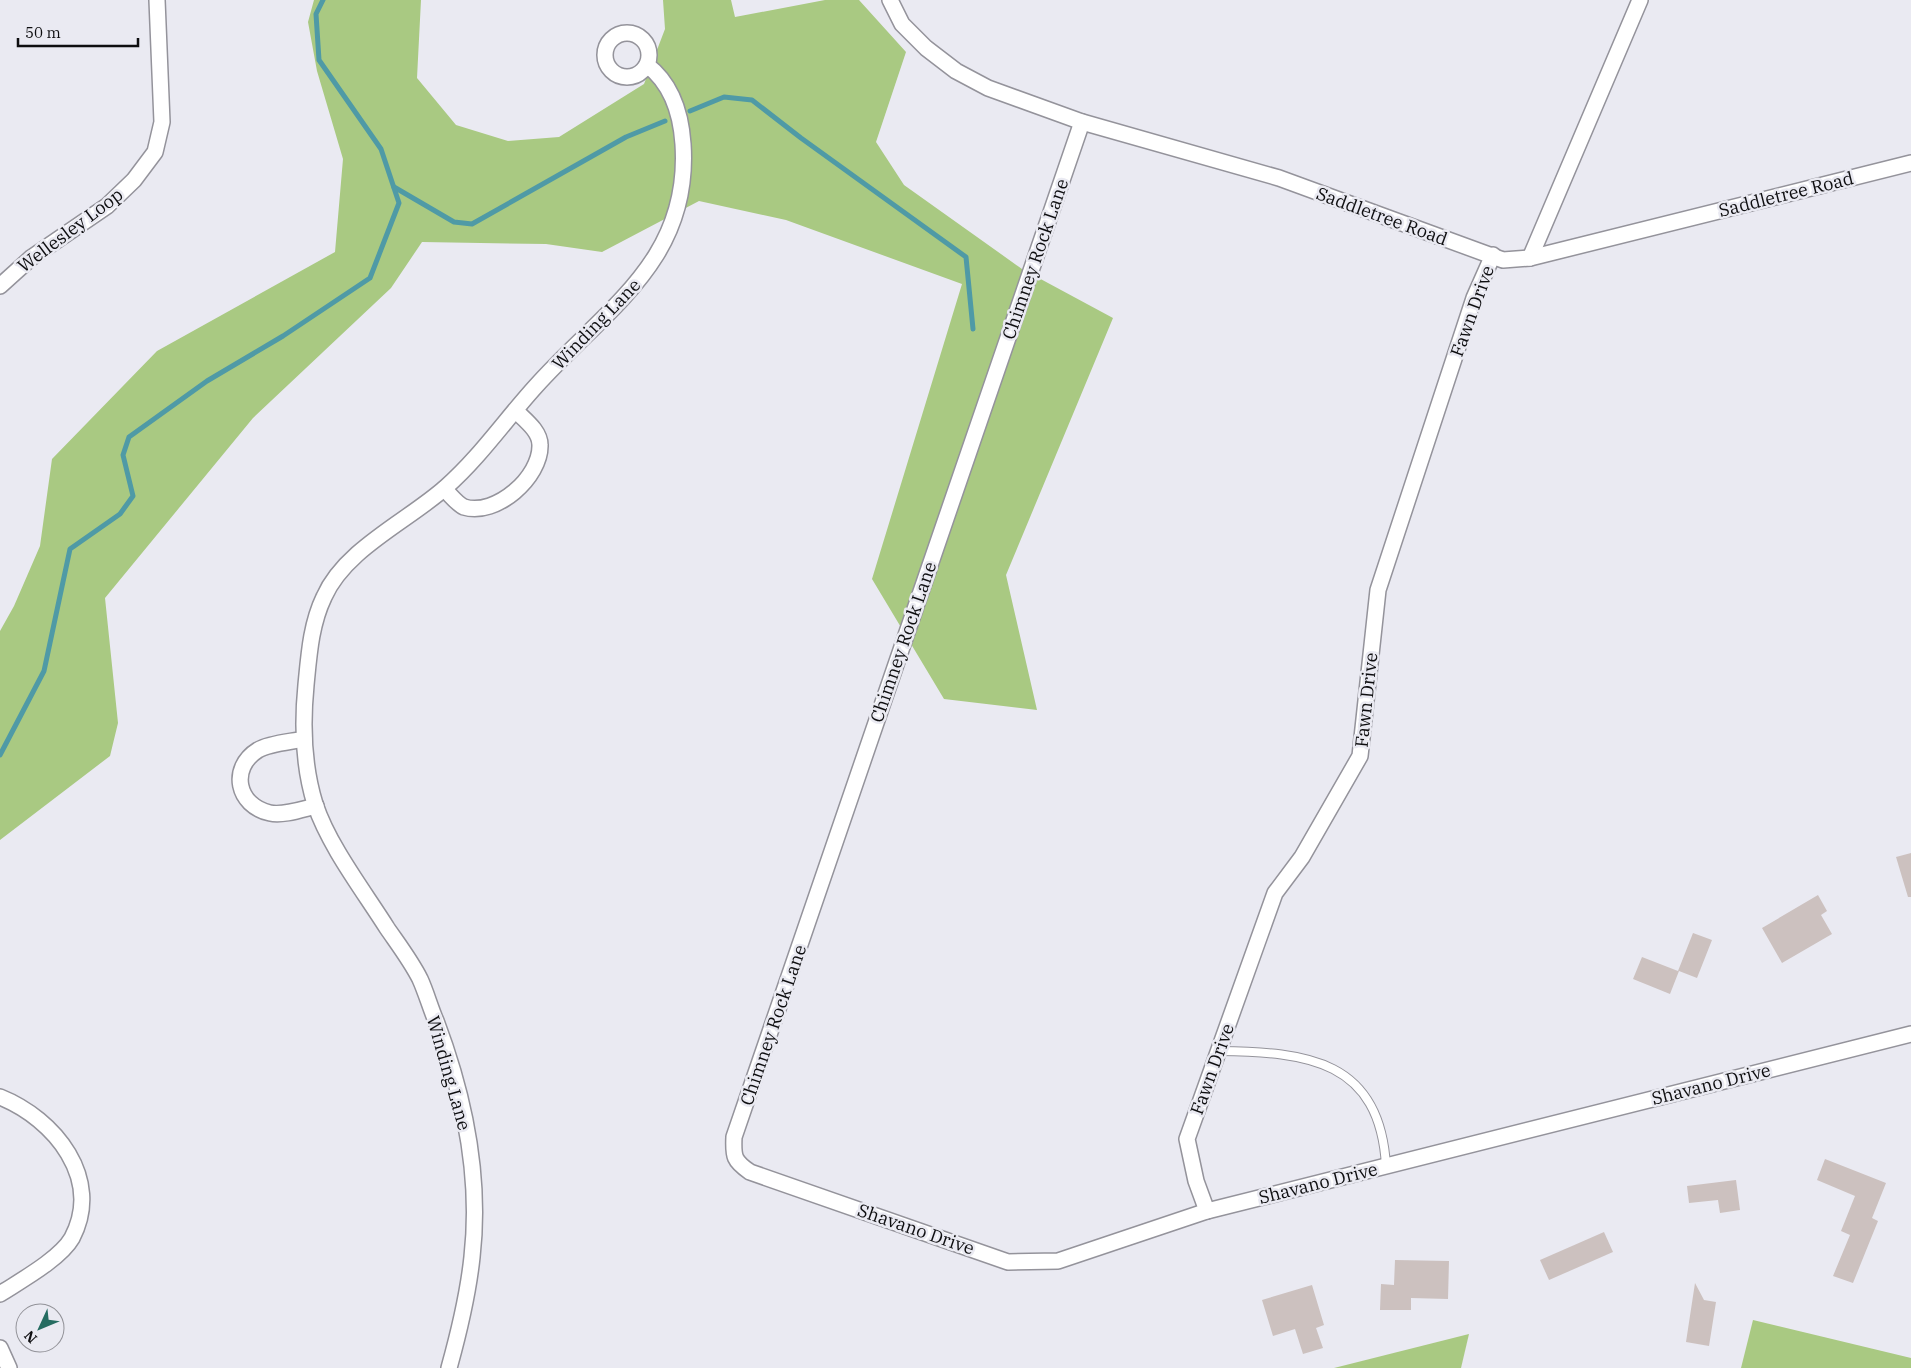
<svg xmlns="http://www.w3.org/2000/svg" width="1911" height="1368" viewBox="0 0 1911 1368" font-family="'IBM Plex Serif',serif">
  <rect width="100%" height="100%" fill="#eaeaf2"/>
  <!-- forest -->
  <g fill="#a9c982">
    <path d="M314 0H421L417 78 456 125 508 141 559 137 644 84 665 29 663 0H731L735 17 825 0H859L906 52 876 142 904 185 1022 269 1113 318 1006 575 1037 710 944 699 872 579 962 284 786 220 699 201 602 252 546 244 422 242 391 288 253 418 105 598 118 723 110 756 0 840V631L14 606 40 546 52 459 157 351 335 252 343 159 317 71 308 22Z"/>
    <path d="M1753 1320 1911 1358V1368H1741Z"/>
    <path d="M1469 1334 1461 1368H1334Z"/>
  </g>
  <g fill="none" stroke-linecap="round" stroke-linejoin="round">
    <!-- stream -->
    <g stroke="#4f9aa6" stroke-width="5">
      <path d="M690 111 724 97 752 100 801 138 966 257 973 329"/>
      <path d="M394 187 454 222 472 224 626 137 665 121"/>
      <path d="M0 755 44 671 70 549 120 514 133 496 123 455 129 437 207 381 283 336 370 278 399 203 381 149 319 60 316 14 323 0"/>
    </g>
  </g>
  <!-- building -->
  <g fill="#ccc1bf">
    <path d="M1911 853V897H1908L1896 857Z"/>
    <path d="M1818 895 1827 911 1821 915 1832 934 1782 963 1762 928Z"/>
    <path d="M1693 933 1712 940 1697 978 1679 971 1670 994 1633 979 1642 957 1678 971Z"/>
    <path d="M1825 1159 1886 1183 1872 1218 1878 1221 1853 1283 1833 1276 1850 1235 1841 1231 1855 1196 1817 1180Z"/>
    <path d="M1736 1180 1740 1210 1720 1213 1718 1200 1689 1203 1687 1186Z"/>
    <path d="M1604 1232 1613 1252 1549 1280 1540 1260Z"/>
    <path d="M1395 1260 1449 1261 1448 1299 1411 1298V1310H1380L1381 1284 1394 1285Z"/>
    <path d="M1695 1283 1704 1300 1716 1302 1709 1346 1686 1342Z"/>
    <path d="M1312 1285 1324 1325 1316 1328 1323 1348 1303 1354 1295 1329 1273 1336 1262 1300Z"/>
  </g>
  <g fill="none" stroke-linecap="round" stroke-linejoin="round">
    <defs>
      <path id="service" d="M1219 1051C1307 1052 1380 1060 1386 1166"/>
      <g id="minor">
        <path d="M890 0 902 24 926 48 956 71 988 88 1082 122 1279 178 1503 260 1530 258 1911 163"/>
        <circle cx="627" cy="55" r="22"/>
        <path d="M1082 122 734 1137C733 1157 734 1161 750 1172L1008 1262 1058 1261 1207 1211 1911 1034"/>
        <path d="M1530 258 1640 0"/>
        <path d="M0 286 31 258 107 206 134 180 155 152 162 122 157 0"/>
        <path d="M444 489C450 494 457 504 464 507 496 517 541 477 540 445 540 431 525 420 516 411"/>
        <path d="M304 739C290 742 270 743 258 750 229 768 237 806 270 813 283 816 303 809 316 806"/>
        <path d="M0 1097C55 1119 103 1179 72 1238 60 1259 20 1281 0 1294"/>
        <path d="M1207 1211 1196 1181 1187 1139 1275 893 1302 857 1360 756 1378 590 1474 298 1493 255"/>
        <path d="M0 1348 9 1368"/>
        <path d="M449 1368C459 1332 468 1295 472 1257 481 1178 464 1095 436 1021 430 1007 426 992 420 979 411 961 398 944 387 928 363 890 329 846 315 804 303 765 302 725 306 685 309 654 311 624 324 597 345 549 408 521 446 487 480 457 506 419 536 386 605 309 691 261 683 144 681 114 672 84 647 65"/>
      </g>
    </defs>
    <!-- service casing -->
    <use href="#service" stroke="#94939b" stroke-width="10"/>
    <!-- minor casing -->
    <use href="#minor" stroke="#94939b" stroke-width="18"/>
    <!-- service -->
    <use href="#service" stroke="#fff" stroke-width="8"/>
    <!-- minor -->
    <use href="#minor" stroke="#fff" stroke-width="15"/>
  </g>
  <g text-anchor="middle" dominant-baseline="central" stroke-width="5" stroke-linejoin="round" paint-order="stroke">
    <!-- street labels -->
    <g font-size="18" fill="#0e0e10" stroke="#eaeaf2">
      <text transform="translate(1786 194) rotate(-14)">Saddletree Road</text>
      <text transform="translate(1382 216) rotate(20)">Saddletree Road</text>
      <text transform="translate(70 230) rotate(-37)">Wellesley Loop</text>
      <text transform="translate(1035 259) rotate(-71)">Chimney Rock Lane</text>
      <text transform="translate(1472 311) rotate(-70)">Fawn Drive</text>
      <text transform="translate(596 324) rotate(-46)">Winding Lane</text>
      <text transform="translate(903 642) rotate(-71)">Chimney Rock Lane</text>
      <text transform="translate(1366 700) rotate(-84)">Fawn Drive</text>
      <text transform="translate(773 1025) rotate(-71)">Chimney Rock Lane</text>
      <text transform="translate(1212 1069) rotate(-70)">Fawn Drive</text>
      <text transform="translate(449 1073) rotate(74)">Winding Lane</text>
      <text transform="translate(1711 1084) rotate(-14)">Shavano Drive</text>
      <text transform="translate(1318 1183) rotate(-14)">Shavano Drive</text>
      <text transform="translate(916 1229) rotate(19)">Shavano Drive</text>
    </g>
  </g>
  <!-- north arrow -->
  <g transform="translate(40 1328) rotate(226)"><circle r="24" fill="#eaeaf2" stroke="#929298"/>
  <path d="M0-4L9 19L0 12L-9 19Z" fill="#256c61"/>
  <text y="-8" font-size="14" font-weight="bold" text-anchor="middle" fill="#0e0e10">N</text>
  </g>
  <!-- scale -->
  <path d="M18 38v8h120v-8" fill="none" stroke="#0e0e10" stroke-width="2.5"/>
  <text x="25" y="38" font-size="15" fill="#0e0e10" stroke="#eaeaf2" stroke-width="4" paint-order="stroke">50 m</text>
</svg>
